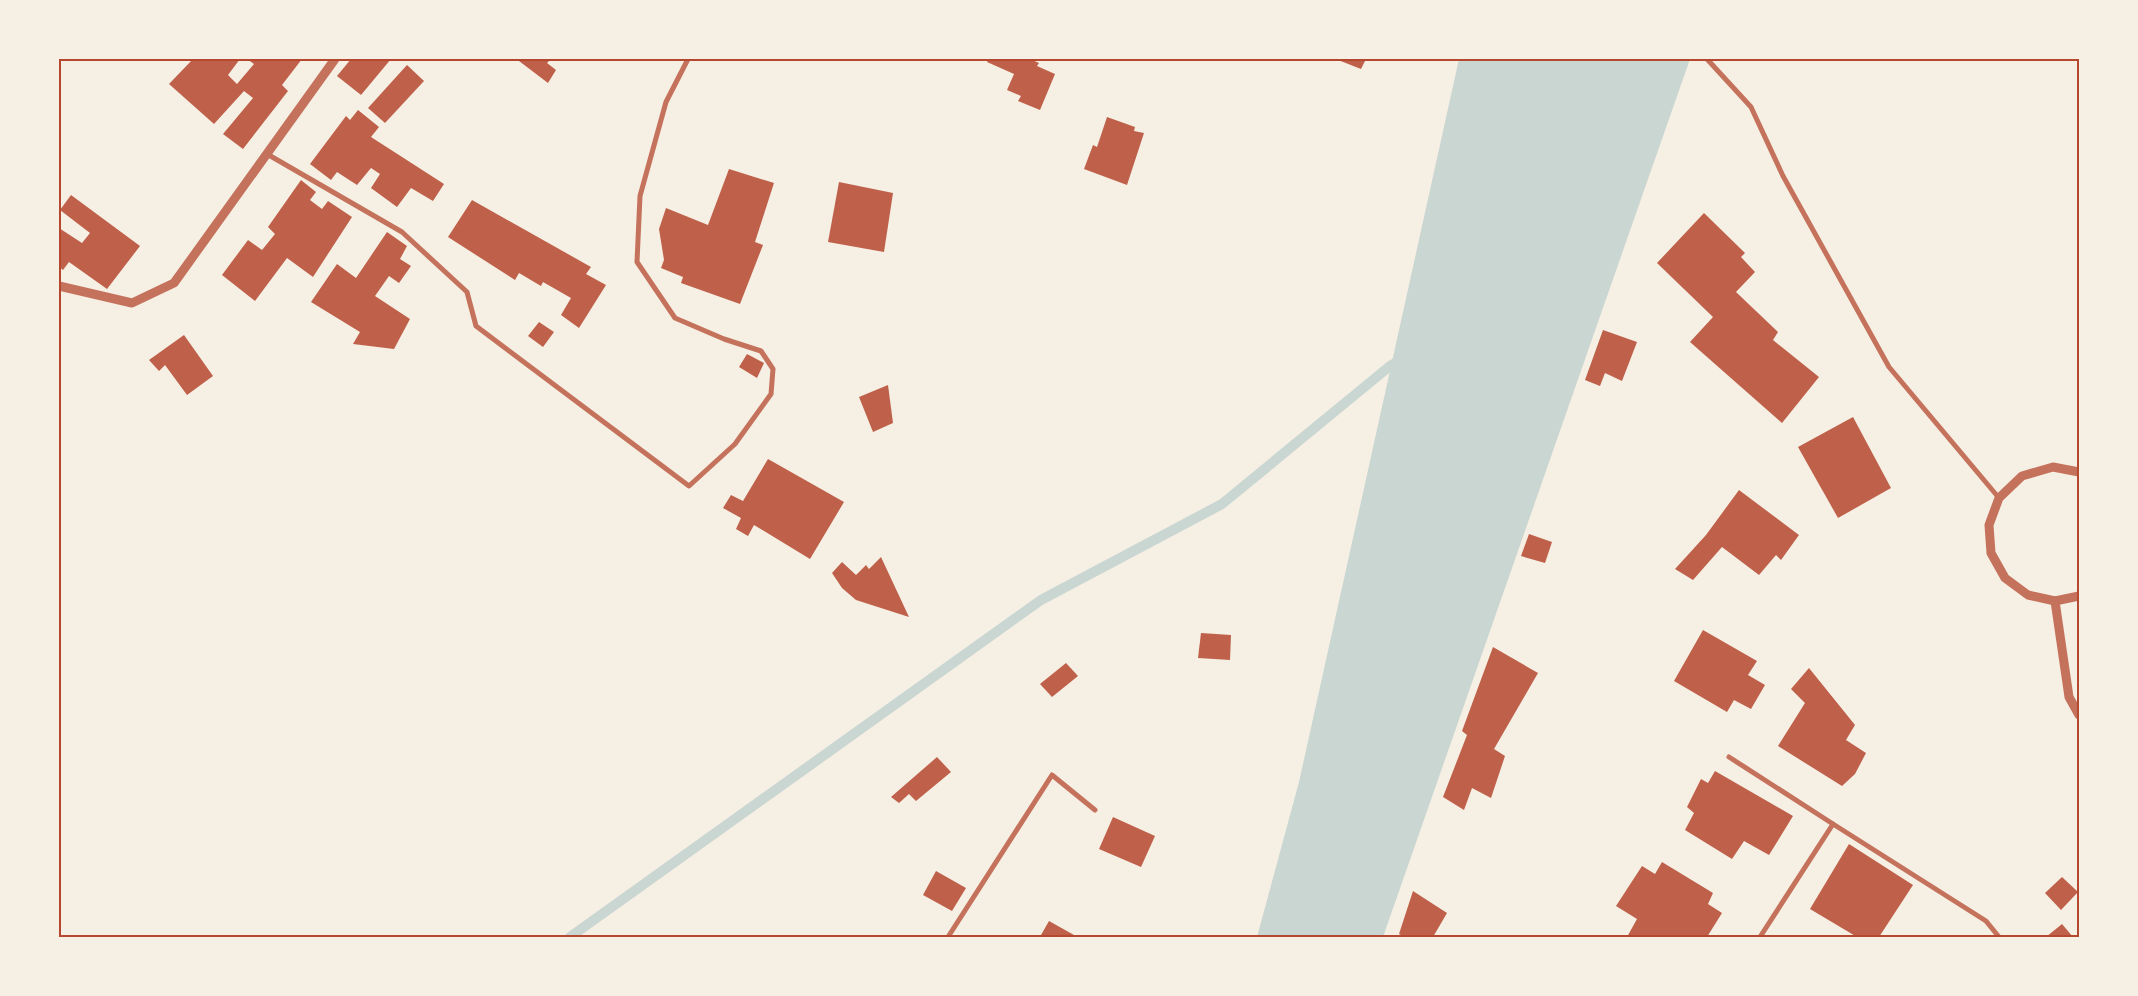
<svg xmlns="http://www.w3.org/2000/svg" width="2138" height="996" viewBox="0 0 2138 996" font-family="'Noto Serif',serif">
  <rect width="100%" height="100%" fill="#f6efe4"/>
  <!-- water -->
  <path fill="#c9d6d2" d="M1459 59H1690L1383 937H1257L1299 782Z"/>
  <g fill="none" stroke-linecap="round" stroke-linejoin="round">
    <!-- stream -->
    <path stroke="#c9d6d2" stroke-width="10" d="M570 937 1041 600 1222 504 1390 366 1401 360"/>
  </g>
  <!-- building -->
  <g fill="#bf614a">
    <path d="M193 59H240L228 75 237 84 254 64 247 59H302L282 85 288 91 243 149 223 134 253 98 244 91 214 124 169 84Z"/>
    <path d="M351 59H391L361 95 337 76Z"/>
    <path d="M520 59H551L547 63 556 70 548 83 519 61Z"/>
    <path d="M988 59H1030L1039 63 1037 66 1055 74 1040 110 1018 101 1021 96 1007 90 1014 74 987 62Z"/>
    <path d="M1339 59H1366L1361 69 1338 60Z"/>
    <path d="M407 65 424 81 385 123 368 108Z"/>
    <path d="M358 110 379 127 371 137 444 184 433 201 411 188 397 207 371 188 380 174 371 168 357 185 337 172 331 180 310 164 346 116 350 120Z"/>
    <path d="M1107 117 1135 127 1134 131 1144 133 1127 185 1084 169 1093 145 1097 147Z"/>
    <path d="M729 169 774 183 755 242 763 245 740 304 681 283 683 277 661 268 664 260 659 229 666 208 708 225Z"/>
    <path d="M301 180 316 192 310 200 322 209 328 201 352 217 313 277 287 258 255 301 222 275 248 240 262 250 275 234 268 227Z"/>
    <path d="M839 182 893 193 884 252 828 242Z"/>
    <path d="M71 195 140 246 107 289 69 262 63 270 59 267V228L82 243 90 233 60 210Z"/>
    <path d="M472 200 591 267 586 274 606 285 579 328 561 315 571 298 543 282 541 286 519 273 515 280 448 237Z"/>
    <path d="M1704 213 1745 253 1741 257 1755 272 1736 292 1778 332 1773 340 1819 377 1782 423 1690 342 1713 317 1657 263Z"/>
    <path d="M387 232 407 246 400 259 411 266 399 283 389 276 375 296 410 319 394 349 353 344 360 332 311 302 337 264 356 278Z"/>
    <path d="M539 322 554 332 543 347 528 336Z"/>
    <path d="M1603 330 1637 342 1622 381 1605 373 1600 386 1585 380Z"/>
    <path d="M184 335 213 376 187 395 165 365 159 371 149 360Z"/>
    <path d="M747 354 764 363 757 378 739 367Z"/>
    <path d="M888 385 893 423 873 432 859 397Z"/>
    <path d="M1853 417 1891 488 1838 518 1798 447Z"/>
    <path d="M768 459 844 502 810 559 754 525 748 536 736 529 741 518 723 508 731 495 743 501Z"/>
    <path d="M1739 490 1799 535 1781 560 1776 555 1759 575 1722 547 1693 580 1675 569 1706 535Z"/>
    <path d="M1529 534 1552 542 1545 563 1521 556Z"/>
    <path d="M881 557 909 617 856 600 842 588 832 573 842 562 856 575 866 565 869 569Z"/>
    <path d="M1703 630 1757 661 1748 675 1765 685 1751 709 1734 700 1727 712 1674 681Z"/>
    <path d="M1201 633 1231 635 1230 660 1198 658Z"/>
    <path d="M1493 647 1538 673 1494 749 1505 756 1491 798 1472 788 1464 810 1443 797 1467 735 1462 731Z"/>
    <path d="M1066 663 1078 676 1052 697 1040 684Z"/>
    <path d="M1809 668 1855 725 1846 740 1866 753 1855 774 1842 786 1778 746 1805 703 1791 689Z"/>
    <path d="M937 757 951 772 916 801 909 794 899 803 891 797Z"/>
    <path d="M1715 771 1793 816 1769 855 1744 841 1732 859 1685 830 1694 813 1687 807 1701 779 1708 783Z"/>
    <path d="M1113 817 1155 836 1141 867 1099 849Z"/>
    <path d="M1849 844 1913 885 1879 937H1857L1810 909Z"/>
    <path d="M1662 862 1713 893 1708 904 1722 913 1707 937H1627L1637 919 1616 906 1642 866 1655 874Z"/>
    <path d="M936 871 966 888 952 911 923 895Z"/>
    <path d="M2062 877 2078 892 2061 910 2045 893Z"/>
    <path d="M1413 891 1447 913 1433 937H1405L1399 934Z"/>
    <path d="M1049 921 1074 935 1073 937 1041 935Z"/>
    <path d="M2062 924 2073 937H2046Z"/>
  </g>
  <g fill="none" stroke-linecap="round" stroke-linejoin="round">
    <!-- minor -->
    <g stroke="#c5725c" stroke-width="5">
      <path d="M1707 59 1751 107 1783 176 1889 367 1999 498"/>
      <path d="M267 154 402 232 467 292 476 326 689 486 735 444 771 394 773 369 761 351 724 339 675 318 637 262 640 196 666 102 688 59"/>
      <path d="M1729 757 1833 824 1760 937"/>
      <path d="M1833 824 1986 921 1999 937"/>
      <path d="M948 937 1052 775 1095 810"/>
    </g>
    <!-- tertiary -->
    <g stroke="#c5725c" stroke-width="9">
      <path d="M59 286 132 303 174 283 335 59"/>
      <path d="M2079 472 2053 467 2022 476 1999 498 1989 525 1991 553 2005 578 2028 595 2055 601 2079 596"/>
      <path d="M2055 601 2069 697 2079 715"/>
    </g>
  </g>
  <!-- border -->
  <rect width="2138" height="996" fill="none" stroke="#f6efe4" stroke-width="120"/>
  <rect x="60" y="60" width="2018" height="876" fill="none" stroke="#b5482f" stroke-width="2"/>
</svg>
